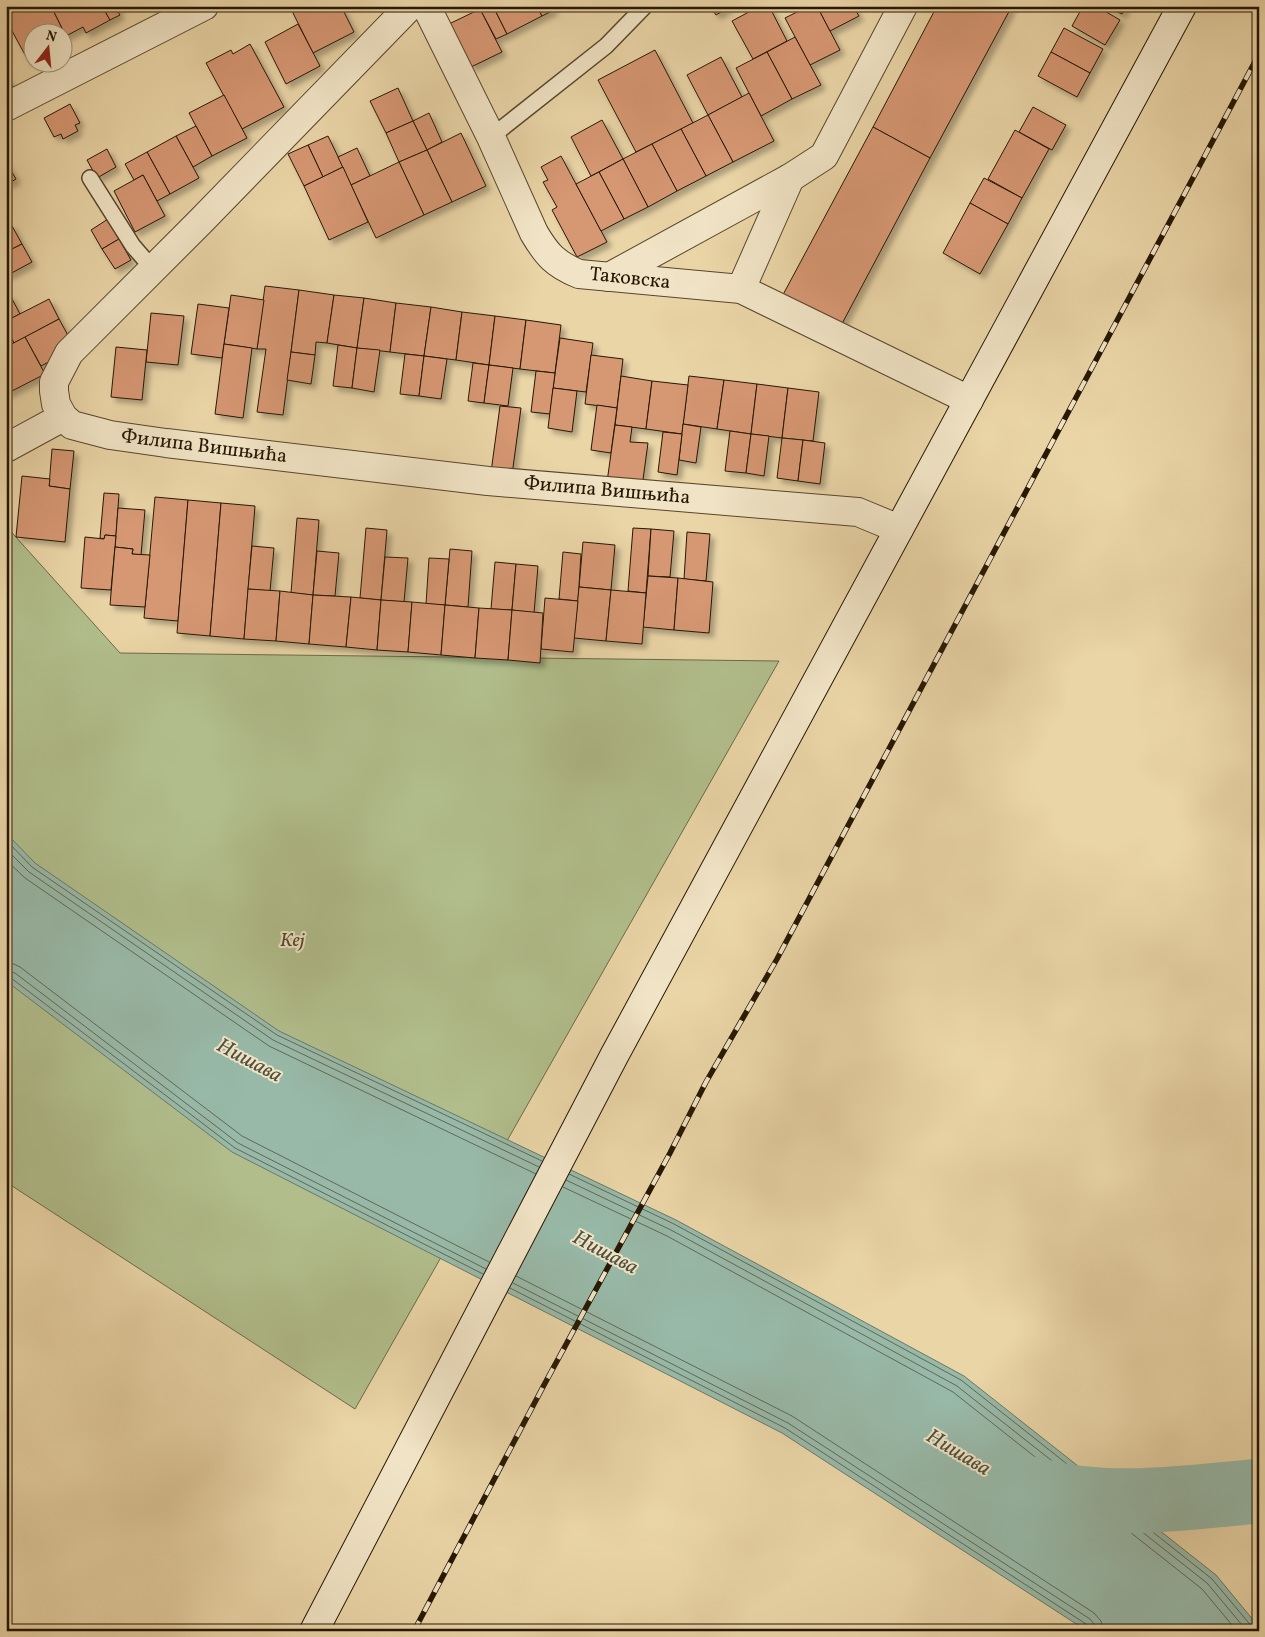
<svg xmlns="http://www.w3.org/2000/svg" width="1265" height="1637" viewBox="0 0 1265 1637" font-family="Vollkorn,serif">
  <defs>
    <filter id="shadow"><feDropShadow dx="4.5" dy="4.5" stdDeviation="2.5" flood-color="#0004"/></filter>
  </defs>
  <rect width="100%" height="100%" fill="#ead5a7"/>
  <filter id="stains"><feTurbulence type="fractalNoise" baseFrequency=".004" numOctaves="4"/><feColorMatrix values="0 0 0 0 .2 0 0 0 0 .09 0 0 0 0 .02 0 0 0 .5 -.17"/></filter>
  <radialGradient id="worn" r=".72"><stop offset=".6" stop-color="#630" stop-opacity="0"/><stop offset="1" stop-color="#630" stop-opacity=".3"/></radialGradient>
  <!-- green -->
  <path fill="#b1be8c" stroke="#6c6a48" d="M6 526 120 653 779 661 355 1409 6 1182Z"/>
  <!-- water -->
  <path fill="#98b9a8" stroke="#6a7866" d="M6 833 35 863 279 1031 676 1220 964 1376 1216 1575 1259 1627V1631H1087L782 1433 232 1152 6 981Z"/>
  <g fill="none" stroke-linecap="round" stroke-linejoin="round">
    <!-- shore -->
    <g stroke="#5f6856" stroke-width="1">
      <path d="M6 840 32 867 277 1035 542 1161"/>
      <path d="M6 849 29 872 273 1040 539 1167"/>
      <path d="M6 860 25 878 269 1046 536 1174"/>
      <path d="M6 963 14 964 20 967 242 1136 489 1262"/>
      <path d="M6 971 15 973 238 1143 486 1269"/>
      <path d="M6 977 11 978 235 1148 483 1274"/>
      <path d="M569 1174 674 1224 961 1380 1212 1579 1253 1628 1259 1630"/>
      <path d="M566 1180 671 1230 957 1386 1207 1583 1247 1631"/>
      <path d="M563 1187 667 1236 953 1392 1202 1589 1237 1631"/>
      <path d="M516 1276 792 1416 1094 1613 1101 1621 1103 1631"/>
      <path d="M513 1283 788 1423 1090 1619 1094 1624 1095 1631"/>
      <path d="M510 1288 785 1428 1086 1624 1089 1631"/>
    </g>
    <!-- river -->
    <path stroke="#98b9a8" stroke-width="65" d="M1032 1489C1105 1510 1184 1498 1259 1491"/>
  </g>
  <!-- building -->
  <g fill="#d69773" stroke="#261703" filter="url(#shadow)">
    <path d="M6 6H51L66 36 62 38V32H32V61L29 62 6 20Z"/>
    <path d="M51 6H102L110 20 86 33 83 27 66 36Z"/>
    <path d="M102 6H122L116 9 120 15 110 20Z"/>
    <path d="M301 6H341L354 32 313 53 292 11Z"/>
    <path d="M484 6H493L507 34 496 39 480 9Z"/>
    <path d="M493 6H537L542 16 507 34Z"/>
    <path d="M537 6H551L554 10 542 16Z"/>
    <path d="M710 6H731L716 15Z"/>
    <path d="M760 6H769L787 41 753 59 732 21Z"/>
    <path d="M809 6H817L840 50 810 65 785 18Z"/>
    <path d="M817 6H853L859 16 830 31Z"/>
    <path d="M937 6H1012L930 158 873 127Z"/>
    <path d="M1083 6H1096L1120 20 1105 45 1072 26Z"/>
    <path d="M1106 6H1126L1122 14Z"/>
    <path d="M480 9 502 52 471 67 449 24Z"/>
    <path d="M298 24 320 66 286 84 265 42Z"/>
    <path d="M1064 28 1103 49 1090 73 1051 52Z"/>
    <path d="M795 37 821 85 792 99 767 52Z"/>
    <path d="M250 44 284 107 242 129 206 63 231 50 233 54Z"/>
    <path d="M655 50 693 123 636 152 598 80Z"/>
    <path d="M767 52 792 99 761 116 736 68Z"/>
    <path d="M1051 52 1090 73 1077 97 1038 76Z"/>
    <path d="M721 57 742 97 708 115 687 75Z"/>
    <path d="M6 76 16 92 6 98Z"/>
    <path d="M398 88 413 121 386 133 370 101Z"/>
    <path d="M749 93 774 141 733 162 708 115Z"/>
    <path d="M224 95 247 138 212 156 189 113Z"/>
    <path d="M70 104 80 123 75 125 78 131 63 139 61 134 54 137 44 118Z"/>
    <path d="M1033 107 1066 125 1052 150 1019 132Z"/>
    <path d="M429 113 442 142 427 150 413 121Z"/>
    <path d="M708 115 733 162 706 176 681 129Z"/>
    <path d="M602 120 623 159 591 176 571 137Z"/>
    <path d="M413 121 427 150 399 162 386 133Z"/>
    <path d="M196 126 212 156 193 167 176 136Z"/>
    <path d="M873 127 930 158 836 335 778 304Z"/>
    <path d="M681 129 706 176 677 191 652 144Z"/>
    <path d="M1015 130 1049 149 1022 198 988 179Z"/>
    <path d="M461 133 486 186 452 202 427 150Z"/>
    <path d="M176 136 199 178 170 194 147 152Z"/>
    <path d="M328 136 343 167 323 177 308 145Z"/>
    <path d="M652 144 677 191 648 207 623 159Z"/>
    <path d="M308 145 323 177 304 186 288 154Z"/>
    <path d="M357 148 370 176 351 185 338 157Z"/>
    <path d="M107 149 116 167 97 178 87 160Z"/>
    <path d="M427 150 452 202 424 215 399 162Z"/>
    <path d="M147 152 170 194 157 201 143 175 134 180 125 164Z"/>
    <path d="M561 156 607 242 577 257 552 210 557 207 543 182 548 180 541 167Z"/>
    <path d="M623 159 648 207 624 219 599 172Z"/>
    <path d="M6 162 16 179 6 185Z"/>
    <path d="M399 162 424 215 376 238 351 185Z"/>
    <path d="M343 167 368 222 329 240 304 186Z"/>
    <path d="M599 172 624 219 601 231 576 184Z"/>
    <path d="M143 175 165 216 135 232 114 191Z"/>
    <path d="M984 178 1022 198 1008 224 970 203Z"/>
    <path d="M970 203 1008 224 980 274 943 253Z"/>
    <path d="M108 219 119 239 102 249 91 230Z"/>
    <path d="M11 224 22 244 6 252V227Z"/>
    <path d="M119 239 131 260 115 269 102 249Z"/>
    <path d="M22 244 32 262 6 276V252Z"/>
    <path d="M265 286 299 290 283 415 257 412 266 349H257Z"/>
    <path d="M299 290 334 295 327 343 316 342 315 355 291 352Z"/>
    <path d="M10 295 20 314 6 321V296Z"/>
    <path d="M231 295 264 300 257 349 224 344Z"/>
    <path d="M334 295 364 298 357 348 327 343Z"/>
    <path d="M364 298 396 303 390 352 357 348Z"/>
    <path d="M49 299 59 319 14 343 6 328V321Z"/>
    <path d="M396 303 431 307 424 356 390 352Z"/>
    <path d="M198 304 229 308 222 358 191 354Z"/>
    <path d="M431 307 462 312 456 360 424 356Z"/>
    <path d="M462 312 495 316 489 365 456 360Z"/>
    <path d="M151 313 184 316 178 365 146 362Z"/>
    <path d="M495 316 526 320 520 369 489 365Z"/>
    <path d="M59 319 75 348 41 366 25 337Z"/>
    <path d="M526 320 561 325 555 373 520 369Z"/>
    <path d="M6 328 14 343 6 347Z"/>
    <path d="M25 337 45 374 6 394V347Z"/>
    <path d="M560 338 593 343 586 392 553 388Z"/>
    <path d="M224 344 252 348 243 418 215 414Z"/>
    <path d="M338 345 357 348 352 388 333 386Z"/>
    <path d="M116 347 147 350 142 400 111 397Z"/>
    <path d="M357 348 380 350 374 392 352 388Z"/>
    <path d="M291 352 315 355 311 384 287 380Z"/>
    <path d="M405 354 424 356 419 396 400 394Z"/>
    <path d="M591 355 623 359 617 408 585 404Z"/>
    <path d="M424 356 447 359 441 399 419 396Z"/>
    <path d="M473 363 489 365 484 403 468 401Z"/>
    <path d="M489 365 513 368 508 406 484 403Z"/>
    <path d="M536 371 555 373 550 414 531 412Z"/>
    <path d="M621 376 652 381 646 429 615 425Z"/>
    <path d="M689 376 724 380 717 429 683 424Z"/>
    <path d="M724 380 757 384 751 434 717 429Z"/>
    <path d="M652 381 688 385 682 434 646 429Z"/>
    <path d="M757 384 788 388 782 438 751 434Z"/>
    <path d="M553 388 577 391 572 432 548 428Z"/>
    <path d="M788 388 819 392 813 441 782 438Z"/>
    <path d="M597 405 617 408 611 453 591 450Z"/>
    <path d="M500 406 521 408 512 475 491 472Z"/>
    <path d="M683 424 701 427 696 463 679 460Z"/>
    <path d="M615 425 632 427 630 442 648 443 642 487 607 482Z"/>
    <path d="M730 431 751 434 746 473 725 471Z"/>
    <path d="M663 432 682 434 677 475 658 472Z"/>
    <path d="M751 434 769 436 764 476 746 473Z"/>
    <path d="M782 438 803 440 798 481 777 478Z"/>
    <path d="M803 440 825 443 820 484 798 481Z"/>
    <path d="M52 449 74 451 70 489 49 486Z"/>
    <path d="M22 476 50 479 49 486 70 489 65 542 16 537Z"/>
    <path d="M104 493 119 494 116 536 105 535 104 539 100 538Z"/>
    <path d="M155 497 188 500 178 621 144 618Z"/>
    <path d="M188 500 221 503 210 636 177 633Z"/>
    <path d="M221 503 255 506 244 639 210 636Z"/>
    <path d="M118 508 145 510 141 555 132 554 133 549 115 547Z"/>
    <path d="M297 518 319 520 313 595 291 593Z"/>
    <path d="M366 528 387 530 381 600 360 598Z"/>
    <path d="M633 528 651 529 646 593 628 591Z"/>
    <path d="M651 529 674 531 670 577 648 576Z"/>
    <path d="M687 532 710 534 706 581 684 579Z"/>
    <path d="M105 535 116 536 111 590 81 588 85 537 104 539Z"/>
    <path d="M583 542 615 545 611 590 579 587Z"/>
    <path d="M252 546 274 548 270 591 248 589Z"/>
    <path d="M115 547 133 549 132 554 150 555 145 607 110 605Z"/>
    <path d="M450 549 472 551 468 607 445 605Z"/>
    <path d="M317 551 339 553 335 596 313 595Z"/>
    <path d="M563 552 581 554 578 601 559 599Z"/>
    <path d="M385 557 408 558 404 602 381 600Z"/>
    <path d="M429 558 449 559 445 605 426 604Z"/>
    <path d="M495 562 516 564 512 610 491 609Z"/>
    <path d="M516 564 538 566 534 613 512 610Z"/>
    <path d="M648 576 678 578 674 630 643 627Z"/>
    <path d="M678 578 713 582 709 633 674 630Z"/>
    <path d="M579 587 611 590 606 641 574 638Z"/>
    <path d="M248 589 280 591 276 641 244 639Z"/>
    <path d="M611 590 646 593 642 644 606 641Z"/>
    <path d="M280 591 313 595 309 644 276 641Z"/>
    <path d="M313 595 351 597 346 647 309 644Z"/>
    <path d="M351 597 381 600 377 650 346 647Z"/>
    <path d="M545 598 578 601 573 652 541 649Z"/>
    <path d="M381 600 412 602 408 652 377 650Z"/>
    <path d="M412 602 445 605 441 655 408 652Z"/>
    <path d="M445 605 479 608 475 658 441 655Z"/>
    <path d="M479 608 512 610 508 660 475 658Z"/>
    <path d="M512 610 543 613 540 663 508 660Z"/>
  </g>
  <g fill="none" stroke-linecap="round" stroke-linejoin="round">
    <defs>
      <g id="lane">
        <path d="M491 137 606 46 645 6"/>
        <path d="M90 178 133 246 153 269"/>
      </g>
      <g id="street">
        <path d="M410 6 200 222 69 353 54 382V391L56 404 63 417 72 425 110 435 166 443 488 481 858 512 899 529"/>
        <path d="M426 6 491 137 534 233C547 255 555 264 579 274L741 289 969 400"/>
        <path d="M6 107 204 6"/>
        <path d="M609 277 790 178 824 156 903 6"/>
        <path d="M741 289 790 178"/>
        <path d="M6 448 63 417"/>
      </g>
      <path id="secondary" d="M314 1631 614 1056 1182 6"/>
    </defs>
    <!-- lane casing -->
    <use href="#lane" stroke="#57462c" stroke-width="18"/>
    <!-- street casing -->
    <use href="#street" stroke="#57462c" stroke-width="30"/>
    <!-- secondary casing -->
    <use href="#secondary" stroke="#261703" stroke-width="30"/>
    <!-- lane -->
    <use href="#lane" stroke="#f1e4c6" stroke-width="15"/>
    <!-- street -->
    <use href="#street" stroke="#f1e4c6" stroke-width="28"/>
    <!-- secondary -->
    <use href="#secondary" stroke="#f1e4c6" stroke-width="28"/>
    <defs>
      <path id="rail" d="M414 1631 544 1385 670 1153 706 1082 777 959 1259 54"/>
    </defs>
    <!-- rail casing -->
    <use href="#rail" stroke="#261703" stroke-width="5.5"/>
    <!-- rail -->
    <use href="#rail" stroke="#f1e4c6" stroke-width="4" stroke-dasharray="11" stroke-linecap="butt"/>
  </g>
  <g text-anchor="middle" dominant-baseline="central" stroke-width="4" stroke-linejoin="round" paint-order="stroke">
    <!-- street labels -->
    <g font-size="20" fill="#261703" stroke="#f1e4c6">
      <text transform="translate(630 279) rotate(6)">Таковска</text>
      <text transform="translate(204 447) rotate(7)">Филипа Вишњића</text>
      <text transform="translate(607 491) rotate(5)">Филипа Вишњића</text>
    </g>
    <!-- park labels -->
    <g font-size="20" font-style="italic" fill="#50492c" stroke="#f1e4c6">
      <text x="292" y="941">Кеј</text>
    </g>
    <!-- water labels -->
    <g font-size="21" font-style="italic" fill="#4e503d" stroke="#f1e4c6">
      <text transform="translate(249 1061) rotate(28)">Нишава</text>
      <text transform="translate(605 1253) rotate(28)">Нишава</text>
      <text transform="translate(958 1453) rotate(31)">Нишава</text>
    </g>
  </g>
  <!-- margin -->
  <rect width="1265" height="1637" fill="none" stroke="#ead5a7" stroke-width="25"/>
  <rect x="8" y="8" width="1250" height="1622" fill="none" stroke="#261703" stroke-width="2.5"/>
  <rect x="12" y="12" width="1240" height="1612" fill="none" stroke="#261703"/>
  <!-- north arrow -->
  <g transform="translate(48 48) rotate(16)"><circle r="24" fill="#f1e4c6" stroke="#a09278"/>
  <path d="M0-4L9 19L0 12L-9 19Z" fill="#8f2418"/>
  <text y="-8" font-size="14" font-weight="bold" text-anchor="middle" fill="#261703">N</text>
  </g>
  <rect width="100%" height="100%" filter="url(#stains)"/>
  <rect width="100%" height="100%" fill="url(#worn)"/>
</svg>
